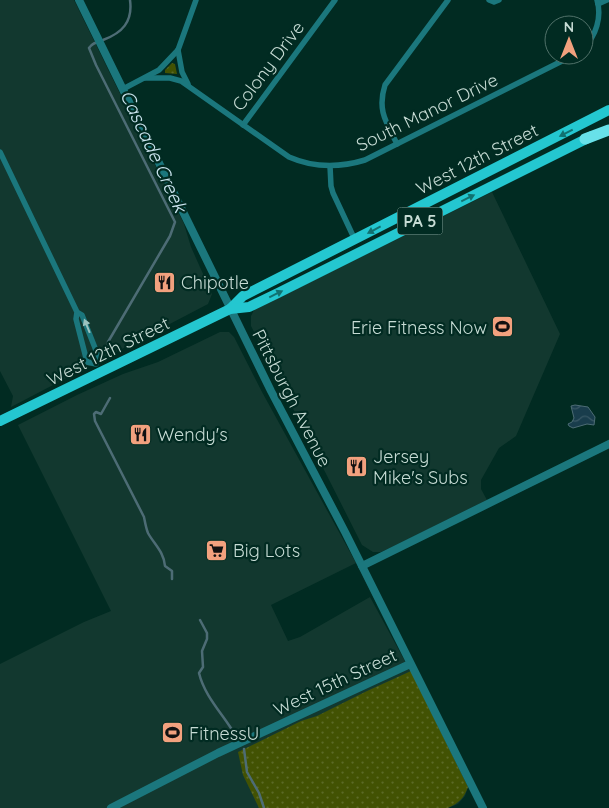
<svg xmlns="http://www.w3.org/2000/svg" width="609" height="808" viewBox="0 0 609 808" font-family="Quicksand,sans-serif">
  <defs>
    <pattern id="grass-dots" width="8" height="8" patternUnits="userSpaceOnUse" patternTransform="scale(1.25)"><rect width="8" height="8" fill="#425203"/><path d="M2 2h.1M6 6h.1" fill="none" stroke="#5c6a27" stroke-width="1.8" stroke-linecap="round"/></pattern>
    <pattern id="water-waves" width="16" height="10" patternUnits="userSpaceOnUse" patternTransform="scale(1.25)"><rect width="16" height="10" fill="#193d4c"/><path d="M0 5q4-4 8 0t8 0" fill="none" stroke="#395865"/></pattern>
  </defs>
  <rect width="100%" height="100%" fill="#012b22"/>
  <!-- built -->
  <g fill="#12382f">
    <path d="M0 0H74L184 224 191 247 212 294 208 304 11 407 13 396 0 371Z"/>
    <path d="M492 192 560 334 516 436 499 448 481 480V489L487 500 390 548 381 552H373L362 545 270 363 251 326V316L254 310Z"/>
    <path d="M220 332H229L234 337 262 392 356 563 271 605 288 641 300 637 370 597 407 665 468 787 465 796 458 804 448 808H0V664L84 622 111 611 18 425 77 395 123 374 158 362Z"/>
  </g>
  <!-- grass -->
  <g fill="url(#grass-dots)">
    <path d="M172 63 175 64 177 74 165 73V70Z"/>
    <path d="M411 671 468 787C464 798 459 803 448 808H259L243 775 238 752 301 721 317 716 367 691Z"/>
  </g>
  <!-- water -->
  <path fill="url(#water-waves)" stroke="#4d6c75" d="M575 405 588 407 595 417 594 425 587 424 573 428 569 426 568 424 572 422 574 418 571 406Z"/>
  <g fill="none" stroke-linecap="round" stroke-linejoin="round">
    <!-- stream -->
    <g stroke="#4d6c75" stroke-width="2.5">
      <path d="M110 353 108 347V342L170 236 175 222 96 65 89 48C92 43 97 42 103 40 122 33 133 22 130 0"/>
      <path d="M110 398 101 414 96 412 94 414 95 421 144 517C145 522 146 528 148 533 154 544 164 552 165 566L172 571V579"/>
      <path d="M200 620 207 633V639L202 651 203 667 199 673C205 698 225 716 237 738"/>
      <path d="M244 749 247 772 259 793 264 808"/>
    </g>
    <!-- minor -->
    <g stroke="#1b777d" stroke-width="5.5">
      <path d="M489 0 494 2 499 0"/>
      <path d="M598 4 607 0"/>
      <path d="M584 47C596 36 602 17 597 0"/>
      <path d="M178 50 182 72 188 84"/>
      <path d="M145 78H170L181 81 289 157C314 168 339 168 365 160L574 55"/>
      <path d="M123 89 159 70 178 50 196 0"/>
      <path d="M243 125 335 0"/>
      <path d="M397 144C386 122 377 110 385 85L448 0"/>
      <path d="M0 152 77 312 82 315 99 358 96 364 87 362 76 319 77 312"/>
      <path d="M330 166 331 186 333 193 355 240"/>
    </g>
    <!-- tertiary -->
    <g stroke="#1b777d" stroke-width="8">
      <path d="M79 0 271 391 345 532 483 808"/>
      <path d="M362 566 609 444"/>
      <path d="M111 808 218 753 410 664"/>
    </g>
    <!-- primary -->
    <g stroke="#24c7d0" stroke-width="10">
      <path d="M230 309 243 296 609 110"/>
      <path d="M0 421 230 309 249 307 278 293 592 136"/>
    </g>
    <!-- motorway -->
    <path stroke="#68e1e9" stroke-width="11" d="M585 139 609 130"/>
  </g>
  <!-- one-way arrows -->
  <defs><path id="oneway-solid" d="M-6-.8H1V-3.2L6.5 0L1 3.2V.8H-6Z" transform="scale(1.25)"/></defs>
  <g fill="#117170">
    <use href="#oneway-solid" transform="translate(566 133) rotate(153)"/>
    <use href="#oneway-solid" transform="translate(468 198) rotate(-26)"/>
    <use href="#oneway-solid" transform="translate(374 230) rotate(152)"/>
    <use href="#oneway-solid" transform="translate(276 294) rotate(-26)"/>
  </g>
  <use fill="#9bc2be" href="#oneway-solid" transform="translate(87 326) rotate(-112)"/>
  <!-- icons -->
  <defs>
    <symbol id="restaurant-square" viewBox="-11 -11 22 22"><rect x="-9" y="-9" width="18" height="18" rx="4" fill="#f2a17e" stroke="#012b22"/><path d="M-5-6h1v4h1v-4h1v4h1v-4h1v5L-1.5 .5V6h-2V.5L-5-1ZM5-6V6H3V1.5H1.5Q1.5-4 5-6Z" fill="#111"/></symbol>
    <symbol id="stadium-square" viewBox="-11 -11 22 22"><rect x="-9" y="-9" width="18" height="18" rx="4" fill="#f2a17e" stroke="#012b22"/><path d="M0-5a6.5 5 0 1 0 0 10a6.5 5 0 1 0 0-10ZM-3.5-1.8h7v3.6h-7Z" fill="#111"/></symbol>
    <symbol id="supermarket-square" viewBox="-11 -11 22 22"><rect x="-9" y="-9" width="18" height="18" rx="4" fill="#f2a17e" stroke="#012b22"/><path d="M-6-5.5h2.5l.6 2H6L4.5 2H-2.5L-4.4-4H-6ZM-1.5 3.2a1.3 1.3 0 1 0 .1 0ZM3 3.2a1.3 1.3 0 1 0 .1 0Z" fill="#111"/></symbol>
  </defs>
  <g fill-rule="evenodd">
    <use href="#restaurant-square" x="152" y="270" width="25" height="25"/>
    <use href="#stadium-square" x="490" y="314" width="25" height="25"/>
    <use href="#restaurant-square" x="128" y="422" width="25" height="25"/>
    <use href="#restaurant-square" x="344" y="454" width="25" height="25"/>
    <use href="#supermarket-square" x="204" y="538" width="25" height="25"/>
    <use href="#stadium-square" x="160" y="720" width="25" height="25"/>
  </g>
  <g text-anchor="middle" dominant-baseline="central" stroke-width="4.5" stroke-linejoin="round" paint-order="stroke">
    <!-- shield labels -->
    <rect fill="#012b22" stroke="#8ba69f" stroke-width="1" x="397.5" y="207.5" width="45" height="27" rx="4"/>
    <g font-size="16" font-weight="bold" fill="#c6dbd4">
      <text x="420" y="221">PA 5</text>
    </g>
    <!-- street labels -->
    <g font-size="18" fill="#c6dbd4" stroke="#012b22">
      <text transform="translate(268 66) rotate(-53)">Colony Drive</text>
      <text transform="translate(427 112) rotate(-26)">South Manor Drive</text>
      <text transform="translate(477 159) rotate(-27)">West 12th Street</text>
      <text transform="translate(108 351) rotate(-26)">West 12th Street</text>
      <text transform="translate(292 398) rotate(63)">Pittsburgh Avenue</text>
      <text transform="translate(335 682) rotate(-25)">West 15th Street</text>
    </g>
    <!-- poi labels -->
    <g font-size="18" fill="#c6dbd4" stroke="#012b22" text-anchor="start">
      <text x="181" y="282">Chipotle</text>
      <text x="487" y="327" text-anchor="end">Erie Fitness Now</text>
      <text x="157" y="434">Wendy's</text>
      <text x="373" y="456">Jersey<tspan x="373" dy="21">Mike's Subs</tspan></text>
      <text x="233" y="550">Big Lots</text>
      <text x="189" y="733">FitnessU</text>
    </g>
    <!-- water labels -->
    <g font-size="19" font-style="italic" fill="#cce5f0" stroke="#012b22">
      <text transform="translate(154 151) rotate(65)">Cascade Creek</text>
    </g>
  </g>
  <!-- north arrow -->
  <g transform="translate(569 40)"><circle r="24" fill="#012b22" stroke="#507169"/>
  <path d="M0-4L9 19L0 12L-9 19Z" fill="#f2a17e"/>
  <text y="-8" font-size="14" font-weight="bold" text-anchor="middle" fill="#c6dbd4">N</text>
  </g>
</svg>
